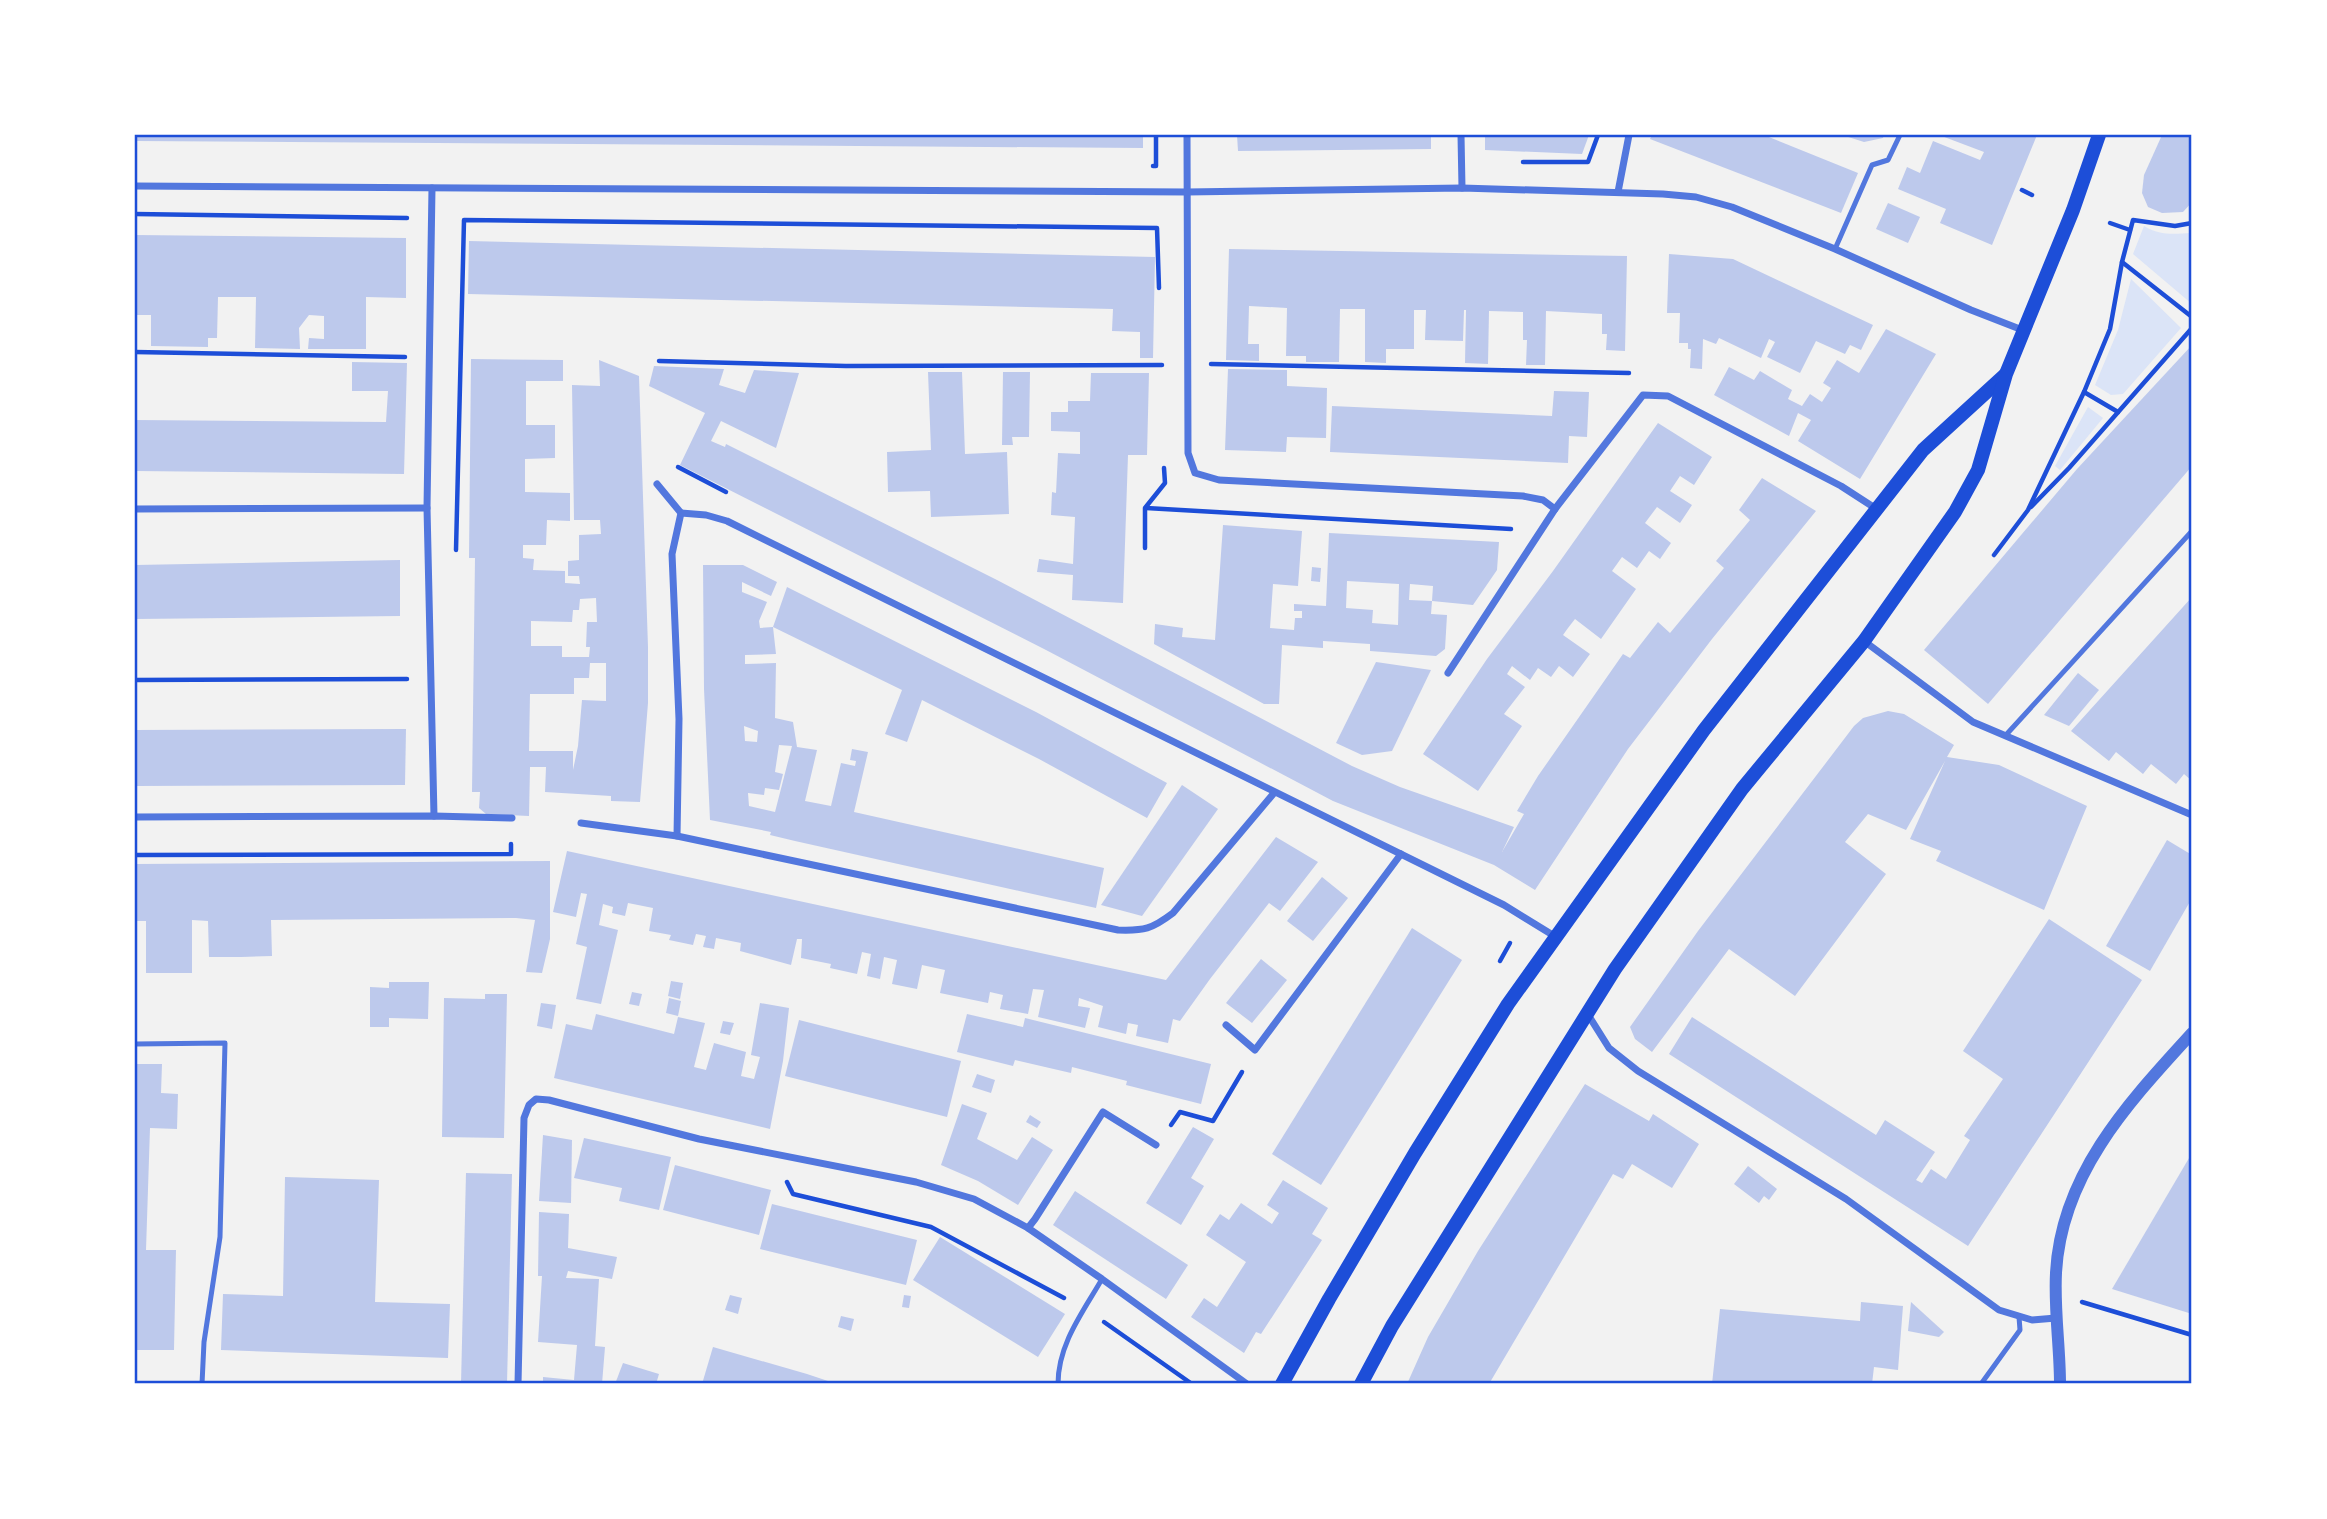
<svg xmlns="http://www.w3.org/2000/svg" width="2327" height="1519" viewBox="0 0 2327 1519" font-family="Mulish,sans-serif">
  <rect width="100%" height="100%" fill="#f2f2f2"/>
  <!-- green -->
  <g fill="#dbe4f7">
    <path d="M2144 226C2161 236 2173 234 2192 233V304L2133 254Z"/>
    <path d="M2131 279 2181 328 2123 394 2111 395 2095 385 2118 330Z"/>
    <path d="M2088 407 2103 418 2060 470 2055 466Z"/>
  </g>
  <!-- building -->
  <g fill="#bdc9ec" fill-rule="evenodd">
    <path d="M135 135H1143V148L135 141Z"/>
    <path d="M1237 135H1431V149L1238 151Z"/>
    <path d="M1485 135H1589L1582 154 1485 150Z"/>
    <path d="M1652 135H1764L1858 173 1841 213 1650 139Z"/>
    <path d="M1842 135H1884L1883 138 1864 142Z"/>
    <path d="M1939 135H2037L1992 245 1940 223 1946 209 1898 189 1907 167 1920 173 1933 141 1980 160 1984 152Z"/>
    <path d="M2162 135H2192V202L2183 212 2162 213 2148 207 2142 193 2144 175Z"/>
    <path d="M1888 203 1920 217 1908 243 1876 229Z"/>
    <path d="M135 235 406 238V298L366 297V349H308L309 338 324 339V316L309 315 299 328 300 349 255 348 256 297H218L217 338H208V347L151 346V315H135Z"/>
    <path d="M469 241 1155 257 1153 358H1140V332L1112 331 1113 309 468 294Z"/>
    <path d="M1229 249 1627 256 1625 351 1606 350 1607 334H1602V314L1546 311 1545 365H1526L1527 340H1523V312L1489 311 1488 364 1465 363 1466 310H1464L1463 341 1425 340 1426 310H1414V349H1386V363L1365 362V309H1340L1339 362H1306V356H1286L1287 308 1249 306 1248 344H1259V361L1226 360Z"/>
    <path d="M1669 254 1733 259 1873 325 1861 350 1850 345 1845 354 1816 341 1800 373 1767 357 1775 342 1769 339 1761 358 1719 338 1716 344 1703 339 1702 369 1690 368 1691 349H1688V343H1679L1680 313H1667Z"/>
    <path d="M1886 329 1936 354 1860 479 1798 441 1811 420 1798 413 1789 436 1714 395 1729 367 1754 380 1760 371 1792 390 1788 399 1802 406 1810 394 1822 402 1831 388 1823 383 1837 360 1859 373Z"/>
    <path d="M2192 345V466L1988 704 1924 650 2077 469Z"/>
    <path d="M471 359 563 360V381H526V425H555V458L525 459V492L570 493V521L547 520 546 545H523V558L534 559 533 570 565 571V583L580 584 579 576H568V561L579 560V535L601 534 600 520H574L572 385 600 386 599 360 639 376 648 647V703L640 802 611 801V796L545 792 546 767H530L529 816 486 814 479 808 480 792H472L475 558H469ZM596 598 597 622H587L586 647H590L589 657H562V646H531V621L572 622 573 610H579L580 599ZM590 663H606V701L582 700 578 746 573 770V751H529L530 694H574V678H589Z"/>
    <path d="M352 362 407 363 404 474 135 471V420L386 422 388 391H352Z"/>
    <path d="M654 366 724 369 719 385 745 393 754 370 799 373 776 448 721 421 711 441 725 447 726 444 997 580 1352 766 1400 787 1514 827 1502 852 1524 814 1517 811 1538 776 1623 654 1630 658 1658 622 1670 633 1724 568 1716 561 1750 520 1739 510 1762 478 1816 511 1712 639 1628 749 1535 890 1494 865 1333 801 1046 650 680 465 705 413 649 386Z"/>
    <path d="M1228 369 1287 370V386L1327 388 1326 438 1287 437 1286 452 1225 450Z"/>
    <path d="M928 372H962L965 454 1007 452 1009 514 931 517 930 491 888 492 887 452 931 450Z"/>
    <path d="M1003 372H1030L1029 437H1012L1013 445H1002Z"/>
    <path d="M1091 373H1149L1147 455H1128L1123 603 1072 600 1073 575 1037 572 1039 559 1073 564 1075 517 1051 515 1052 492 1056 493 1058 453 1080 454V432L1051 431V412H1068V401H1090Z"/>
    <path d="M1554 391 1589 392 1587 437 1569 436 1568 463 1330 452 1332 406 1552 416Z"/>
    <path d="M1658 423 1712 457 1694 485 1680 476 1670 491 1692 505 1680 523 1657 507 1645 523 1671 543 1660 559 1649 551 1637 568 1622 557 1612 571 1636 589 1601 639 1575 619 1568 628 1563 635 1590 654 1573 677 1559 666 1551 677 1538 668 1530 680 1512 666 1507 674 1525 687 1504 714 1522 726 1478 791 1423 754 1487 659 1553 571Z"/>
    <path d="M1223 525 1302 531 1298 586 1273 584 1270 628 1294 630 1295 618H1302V611H1294V604L1326 606 1329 533 1499 542 1497 570 1473 605 1432 601 1433 586 1410 584 1409 600 1432 601 1431 614 1447 615 1445 649 1436 656 1370 651V644L1323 641V648L1282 645 1279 704H1264L1154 644 1155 624 1183 628 1182 637 1215 640ZM1347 581 1399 584 1398 625 1372 623 1373 610 1346 608Z"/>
    <path d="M400 560V616L135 619V565Z"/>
    <path d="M703 565H743L777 582 771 596 742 582V592L767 602 759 621 760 628 773 627 776 654 745 655V664L776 663 775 718 793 722 797 747 817 750 805 801 831 806 841 763 855 766 856 761 850 760 852 749 868 752 854 812 1104 868 1096 908 795 841 770 835 771 832 710 820 704 689ZM744 726 758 731 757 742 745 741ZM779 745 792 746 775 812 749 806 748 793 764 795 765 788 779 790 783 774 775 772Z"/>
    <path d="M1312 567 1321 568 1320 582 1311 581Z"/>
    <path d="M787 587 1036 712 1167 783 1147 818 1039 759 922 700 907 742 885 734 902 690 773 627Z"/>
    <path d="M2192 597V781L2184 774 2176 784 2151 764 2143 774 2116 752 2109 761 2071 731Z"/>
    <path d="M1376 662 1431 670 1392 751 1362 755 1336 743Z"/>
    <path d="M2078 673 2099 690 2069 726 2044 715Z"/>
    <path d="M1888 711 1904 714 1954 745 1947 757 1999 765 2087 806 2044 910 1936 861 1941 851 1910 839 1945 761 1906 830 1868 814 1845 842 1886 874 1795 996 1729 949 1652 1052 1635 1039 1630 1027 1698 931 1854 726 1863 718Z"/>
    <path d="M406 729 405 785 135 786V730Z"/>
    <path d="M1182 785 1218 809 1142 916 1101 905Z"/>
    <path d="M1276 837 1318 862 1280 911 1269 903 1210 979 1180 1021 1173 1019 1168 1043 1136 1036 1138 1025 1128 1023 1126 1034 1098 1027 1103 1006 1079 998 1078 1006 1090 1008 1085 1028 1038 1017 1044 990 1033 989 1028 1014 1000 1009 1003 995 990 992 988 1003 940 993 945 970 922 965 917 989 892 984 897 960 884 957 880 979 867 976 871 954 862 952 857 974 830 968 831 964 801 958 802 939H797L791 965 740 951 741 943 716 938 714 949 703 947 706 936 696 934 693 945 669 940 671 935 649 931 653 908 628 903 625 916 612 913 613 907 603 904 599 925 618 930 601 1004 576 999 587 947 576 944 587 894 581 893 576 917 553 912 567 851 1166 980Z"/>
    <path d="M2167 840 2192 855V898L2150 971 2106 946Z"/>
    <path d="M550 861V939L542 973 526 972 535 920 516 918 271 920 272 956 241 957H209L208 921 192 920V973H146V921H135V864Z"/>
    <path d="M1322 877 1348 898 1313 941 1287 921Z"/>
    <path d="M2049 919 2142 980 1968 1246 1669 1054 1692 1017 1876 1135 1885 1120 1935 1152 1916 1180 1922 1183 1931 1169 1946 1179 1970 1140 1964 1136 2003 1079 1963 1051Z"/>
    <path d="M1412 928 1462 960 1321 1185 1272 1154Z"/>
    <path d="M1261 959 1287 980 1252 1023 1226 1003Z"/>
    <path d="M671 981 683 983 680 999 668 996Z"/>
    <path d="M389 982H429L428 1019 389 1018V1027H370V987L389 988Z"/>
    <path d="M632 992 642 994 639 1006 629 1004Z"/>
    <path d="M485 994H507L504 1138 442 1137 444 998 485 999Z"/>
    <path d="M669 998 681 1001 678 1016 666 1013Z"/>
    <path d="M541 1003 556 1005 552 1029 537 1026Z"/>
    <path d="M760 1003 789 1008 783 1061 770 1129 554 1078 566 1024 592 1030 596 1014 674 1034 678 1017 705 1023 694 1067 706 1070 714 1043 746 1052 741 1076 754 1079 760 1057 751 1055Z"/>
    <path d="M967 1014 1023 1027 1025 1018 1211 1064 1201 1104 1126 1085 1127 1081 1072 1067 1071 1073 1015 1060 1013 1066 957 1052Z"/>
    <path d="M799 1020 961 1061 947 1117 785 1076Z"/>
    <path d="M723 1021 734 1023 730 1035 720 1033Z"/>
    <path d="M135 1064H162L161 1093 178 1094 177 1129 150 1128 146 1250H176L174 1350H135Z"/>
    <path d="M977 1074 995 1080 991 1093 972 1087Z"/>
    <path d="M1585 1084 1649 1121 1653 1114 1699 1144 1672 1188 1632 1164 1623 1179 1613 1174 1489 1384H1407L1428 1337 1478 1251Z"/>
    <path d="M962 1104 987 1113 977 1139 1017 1160 1032 1137 1053 1150 1018 1205 978 1181 941 1165Z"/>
    <path d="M1030 1115 1041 1122 1037 1128 1026 1122Z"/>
    <path d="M1193 1127 1214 1139 1191 1178 1204 1186 1181 1225 1146 1203Z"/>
    <path d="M543 1135 572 1140 571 1203 539 1201Z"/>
    <path d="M584 1138 671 1157 659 1210 619 1201 622 1188 574 1178Z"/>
    <path d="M2192 1153V1314L2112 1289Z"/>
    <path d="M675 1165 771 1190 759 1235 663 1210Z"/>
    <path d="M1748 1166 1777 1189 1769 1200 1764 1196 1759 1203 1734 1184Z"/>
    <path d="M466 1173 512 1174 507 1384H461Z"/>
    <path d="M285 1177 379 1180 375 1302 450 1304 448 1358 221 1350 223 1294 283 1296Z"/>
    <path d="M1283 1180 1328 1208 1312 1234 1322 1240 1261 1334 1256 1332 1244 1353 1191 1317 1204 1298 1217 1307 1246 1262 1206 1235 1220 1214 1229 1220 1241 1203 1272 1224 1279 1213 1267 1205Z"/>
    <path d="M1075 1191 1188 1265 1166 1299 1053 1225Z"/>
    <path d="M772 1204 917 1240 906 1285 760 1249Z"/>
    <path d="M539 1212 569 1214 568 1248 617 1257 612 1279 568 1271 566 1278 599 1279 595 1346 605 1347 602 1384H543V1377L574 1380 577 1345 538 1342 542 1276H538Z"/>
    <path d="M940 1237 1065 1314 1038 1357 913 1280Z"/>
    <path d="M730 1295 742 1298 738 1314 725 1310Z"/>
    <path d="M904 1295 911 1296 909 1308 902 1307Z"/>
    <path d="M1861 1302 1903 1306 1898 1370 1874 1367 1872 1384H1712L1720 1309 1860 1321Z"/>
    <path d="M1911 1302 1944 1332 1939 1337 1908 1331Z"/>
    <path d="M841 1316 854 1319 851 1331 838 1327Z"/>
    <path d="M713 1347 807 1374 837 1384H702Z"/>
    <path d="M623 1363 659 1374 656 1384H615Z"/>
  </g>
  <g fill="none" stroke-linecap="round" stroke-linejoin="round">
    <!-- path -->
    <g stroke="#1d4ed8" stroke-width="4.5">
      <path d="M1523 162H1588L1598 135"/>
      <path d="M1153 166H1156V135"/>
      <path d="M2022 190 2032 195"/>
      <path d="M135 214 407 218"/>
      <path d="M2110 223 2130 230"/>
      <path d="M2122 262 2192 317"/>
      <path d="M135 352 405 357"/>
      <path d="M659 361 846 366 1162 365"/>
      <path d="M1211 364 1629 373"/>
      <path d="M2084 392 2118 412"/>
      <path d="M678 467 726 492"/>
      <path d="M2031 507 2069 468 2192 328"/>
      <path d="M1146 508 1511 529"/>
      <path d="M1145 548V508L1165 483 1164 468"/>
      <path d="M456 550 464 220 1157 228 1159 288"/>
      <path d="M1994 555 2028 510 2084 392 2110 329 2122 262 2133 220 2175 226 2192 223"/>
      <path d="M135 680 407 679"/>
      <path d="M135 855 511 854V844"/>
      <path d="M1500 961 1510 943"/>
      <path d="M1171 1125 1180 1112 1213 1121 1242 1072"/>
      <path d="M787 1182 793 1194 931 1227 1064 1298"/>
      <path d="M2082 1302 2192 1335"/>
      <path d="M1104 1322 1192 1384"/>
    </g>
    <!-- service -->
    <g stroke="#5277de" stroke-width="5">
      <path d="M1835 249 1872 165 1888 160 1900 135"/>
      <path d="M2005 736 2192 531"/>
      <path d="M135 1044 225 1043 220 1237 204 1342 202 1384"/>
      <path d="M1058 1384C1058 1344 1083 1312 1102 1279"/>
      <path d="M1981 1384 2020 1330 2019 1317"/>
    </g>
    <!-- minor -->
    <g stroke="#5277de" stroke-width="7">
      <path d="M1187 135 1188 453 1195 473 1219 480 1523 496 1543 500 1555 509 1448 673"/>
      <path d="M1461 135 1462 188"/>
      <path d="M135 186 1187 192 1462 188 1663 194 1696 197 1732 207 1835 249 1971 310 2025 331"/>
      <path d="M432 188 427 508 434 816"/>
      <path d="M1618 192 1629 135"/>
      <path d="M657 484 681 513 672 554 679 719 677 836"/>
      <path d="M135 509 427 508"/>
      <path d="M1555 509 1643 395 1668 396 1841 486 1878 510"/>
      <path d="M681 513 706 515 727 521 1504 905 1556 937"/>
      <path d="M1864 641 1973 722 2192 815"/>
      <path d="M135 817 434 816 512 818"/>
      <path d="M581 823 677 836 1118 930C1144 931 1152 929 1173 913L1274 793"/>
      <path d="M1587 1013 1609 1048 1638 1071 1846 1199 1999 1310 2032 1320 2056 1318"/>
      <path d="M1226 1025 1255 1050 1401 854"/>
      <path d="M1028 1228 1035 1219 1103 1112 1156 1145"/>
      <path d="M518 1384 524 1118 529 1105 536 1099 549 1100 699 1139 916 1182 974 1199 1028 1228 1102 1279 1247 1384"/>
    </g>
    <!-- tertiary -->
    <path stroke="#5277de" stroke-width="12" d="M2060 1384C2060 1347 2054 1310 2056 1273 2061 1174 2129 1102 2192 1033"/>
    <!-- secondary -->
    <g stroke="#1d4ed8" stroke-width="14">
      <path d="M1282 1384 1329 1299 1415 1153 1508 1004 1704 730 1923 450 2005 375"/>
      <path d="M1361 1384 1392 1326 1615 969 1742 789 1864 641 1955 512 1978 470 2006 374 2073 210 2099 135"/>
    </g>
  </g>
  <!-- border -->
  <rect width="2327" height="1519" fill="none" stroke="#ffffff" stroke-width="273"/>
  <rect x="136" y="136" width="2054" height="1246" fill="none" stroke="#1d4ed8" stroke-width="2.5"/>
</svg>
